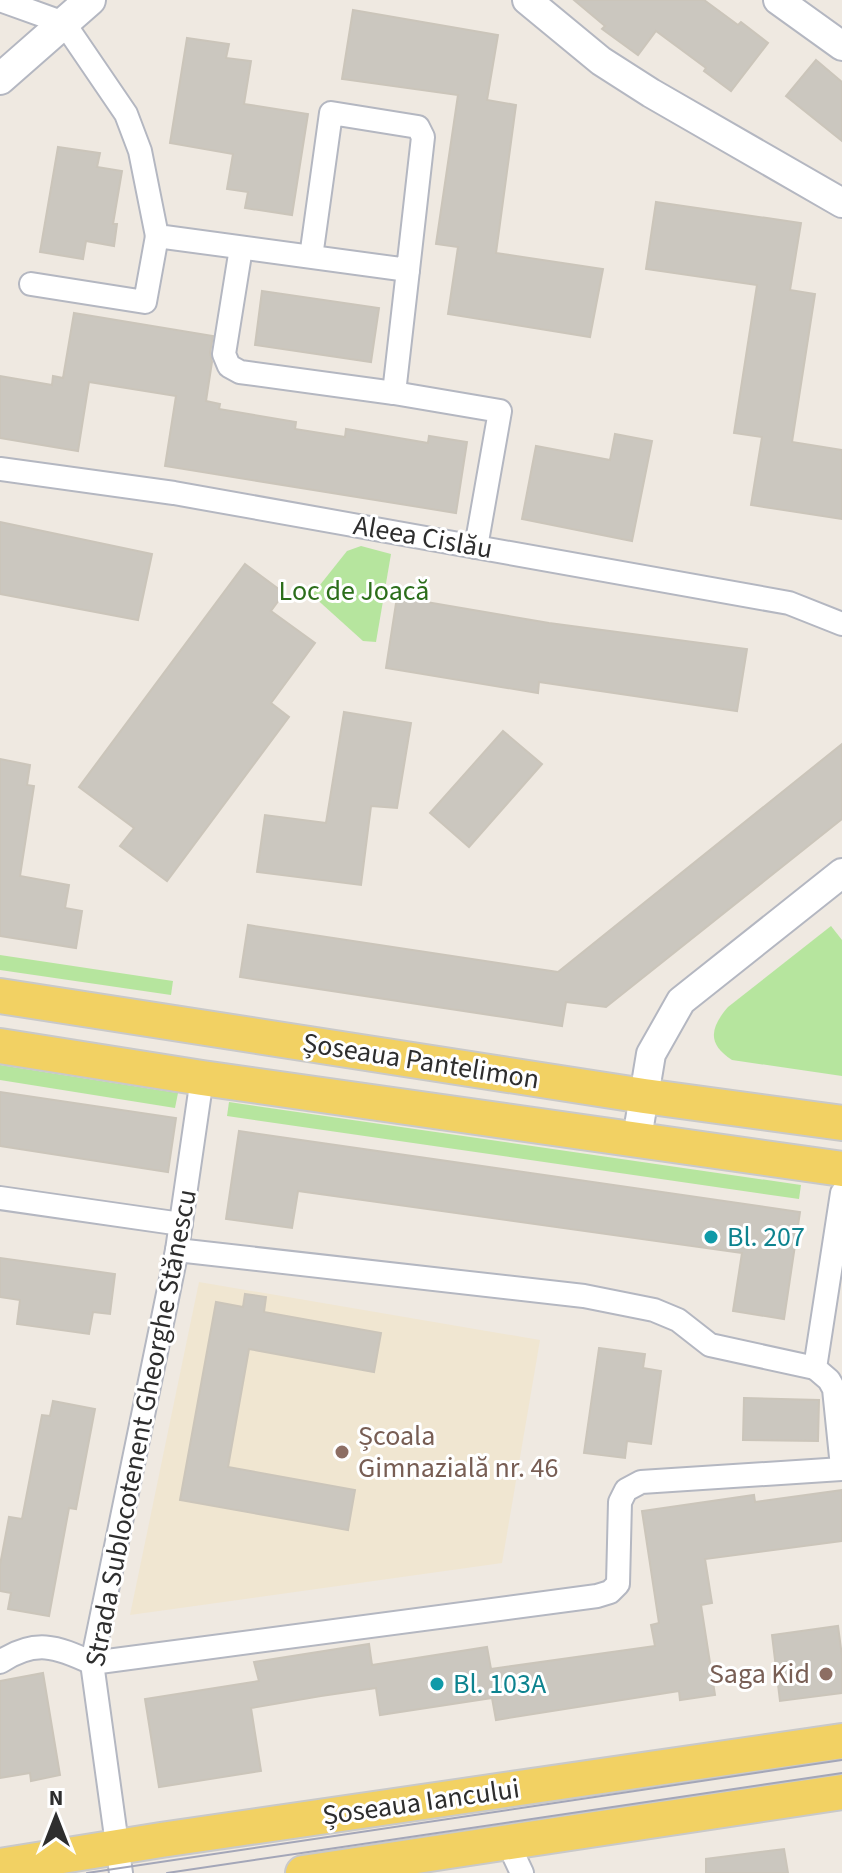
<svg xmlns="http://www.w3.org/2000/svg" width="842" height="1873" viewBox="0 0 842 1873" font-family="'Source Sans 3',sans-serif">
  <rect width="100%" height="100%" fill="#efe9e1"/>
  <!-- education -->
  <path fill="#f0e6d1" d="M199 1282 540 1340 502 1563 130 1615Z"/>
  <!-- green -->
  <g fill="#b6e59e">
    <path d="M361 546 391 554 376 642 363 641 312 595 347 551Z"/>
    <path d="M831 926 842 940V1076L732 1060C707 1044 710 1028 728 1007Z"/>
    <path d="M0 955 173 981 171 995 0 970Z"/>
    <path d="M0 1065 178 1093 175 1108 0 1080Z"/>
    <path d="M229 1102 801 1185 799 1199 227 1116Z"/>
  </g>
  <!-- building -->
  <g fill="#cbc7bf" stroke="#cbc5ba" stroke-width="2">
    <path d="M574 0H704L738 25 741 22 768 43 731 91 704 71 706 68 656 31 638 55 602 29 605 26Z"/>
    <path d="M353 10 498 35 487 100 516 105 496 253 603 269 590 337 448 314 458 247 436 244 458 95 342 79Z"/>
    <path d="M187 38 229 44 226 58 251 61 244 104 308 114 292 215 245 208 248 192 227 189 233 154 170 143Z"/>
    <path d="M816 60 842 82V141L786 96Z"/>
    <path d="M58 147 100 153 97 167 122 171 113 224H117L114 246 86 241 83 259 40 252Z"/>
    <path d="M656 202 801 223 790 290 815 294 792 442 842 450V519L751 505 762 437 734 433 757 285 646 269Z"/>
    <path d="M262 291 379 308 371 362 255 345Z"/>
    <path d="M74 313 213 336 210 353 212 362 206 401 220 404 219 409 296 422 295 429 345 437 346 429 428 443 429 436 467 442 456 513 165 466 176 396 89 382 78 451 0 438V376L52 385 53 376 63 378Z"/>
    <path d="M615 434 652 441 632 541 522 519 536 446 610 460Z"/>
    <path d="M0 522 152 554 138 620 0 594Z"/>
    <path d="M245 564 284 593 271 611 315 643 271 703 289 717 167 881 120 846 134 828 79 787Z"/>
    <path d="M397 597 549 623 747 649 737 711 539 682 538 693 386 668Z"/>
    <path d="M344 712 411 723 397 808 371 806 361 885 257 872 265 815 326 823Z"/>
    <path d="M503 731 542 764 469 847 430 813Z"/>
    <path d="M842 744V819L606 1007 566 1002 562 1026 240 977 248 925 558 972Z"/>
    <path d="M0 759 30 765 27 785 34 786 20 876 69 885 65 908 82 911 76 948 0 936Z"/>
    <path d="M0 1092 176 1118 168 1172 0 1146Z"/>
    <path d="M239 1131 800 1212 784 1319 733 1311 742 1253 298 1191 292 1228 226 1219Z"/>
    <path d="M0 1258 115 1274 110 1314 93 1312 89 1334 17 1324 20 1300 0 1297Z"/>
    <path d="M245 1294 266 1297 264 1312 381 1333 374 1372 249 1349 228 1467 355 1490 348 1530 180 1500 216 1302 243 1307Z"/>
    <path d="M599 1348 645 1354 643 1368 661 1371 651 1444 627 1441 625 1458 584 1453Z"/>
    <path d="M744 1398 819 1400 818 1441 743 1440Z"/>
    <path d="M53 1401 95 1409 76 1509 69 1508 49 1616 8 1609 11 1593 0 1591V1565L9 1517 22 1519 42 1415 50 1416Z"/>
    <path d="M842 1490V1541L705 1559 712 1603 701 1605 715 1695 680 1700 679 1691 496 1720 492 1698 380 1715 376 1688 321 1696 251 1708 261 1771 159 1787 145 1699 259 1681 254 1662 369 1644 372 1665 487 1647 491 1669 655 1646 651 1625 659 1623 642 1511 754 1495 755 1502Z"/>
    <path d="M838 1626 842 1656V1693L780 1701 772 1635Z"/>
    <path d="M43 1673 60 1775 31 1781 30 1773 0 1778V1681Z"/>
    <path d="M784 1849 788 1873H706V1859Z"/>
  </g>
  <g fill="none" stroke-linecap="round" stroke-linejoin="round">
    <defs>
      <g id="minor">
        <path d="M0 0 64 23 126 114 140 151 157 236 408 270 423 137 418 127 331 113 311 257"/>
        <path d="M241 248 224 354 229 366 240 372 394 393 408 270"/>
        <path d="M31 284 145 302 157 236"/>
        <path d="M394 393 500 411 476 547"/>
        <path d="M0 469 174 493 789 603 842 624"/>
        <path d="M842 1193 815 1368 829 1380 834 1389 842 1467"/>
        <path d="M0 1198 181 1224"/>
        <path d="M177 1250 584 1296 654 1310 678 1320 710 1345 815 1368"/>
        <path d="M0 1662C35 1639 56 1646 92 1663L597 1596 610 1592 618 1584 620 1502 626 1490 641 1482 842 1469"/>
        <path d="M507 1841 522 1873"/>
        <path d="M121 1873 92 1663 177 1250 202 1078"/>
      </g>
      <g id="tertiary">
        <path d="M527 0 601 61 651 93 842 203"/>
        <path d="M778 0 842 46"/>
        <path d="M637 1138 651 1054 681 1001 842 873"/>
      </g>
      <path id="secondary" d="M0 79 90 0"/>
      <g id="primary">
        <path d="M0 996 644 1096 842 1123"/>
        <path d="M0 1046 202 1078 842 1169"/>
        <path d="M0 1866 161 1840 842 1741"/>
        <path d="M303 1873 842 1792"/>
      </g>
    </defs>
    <!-- minor casing -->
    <use href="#minor" stroke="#b4b7c1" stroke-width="26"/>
    <!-- tertiary casing -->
    <use href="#tertiary" stroke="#b4b7c1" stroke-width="32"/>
    <!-- secondary casing -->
    <use href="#secondary" stroke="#b4b7c1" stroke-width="34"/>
    <!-- primary casing -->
    <use href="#primary" stroke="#c9c9c9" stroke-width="38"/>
    <!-- minor -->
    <use href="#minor" stroke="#fff" stroke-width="22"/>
    <!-- tertiary -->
    <use href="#tertiary" stroke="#fff" stroke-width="28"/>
    <!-- secondary -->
    <use href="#secondary" stroke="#fff" stroke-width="30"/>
    <!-- primary -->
    <use href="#primary" stroke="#f2d163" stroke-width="34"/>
    <!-- tram -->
    <g stroke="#a3a6b8" stroke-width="2">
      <path d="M87 1873 842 1760"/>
      <path d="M167 1873 842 1773"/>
    </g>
  </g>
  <!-- markers -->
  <g fill="#0f9aa8" stroke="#fff" stroke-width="3">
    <circle cx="711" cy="1237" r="8"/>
    <circle cx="437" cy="1684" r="8"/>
  </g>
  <g fill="#8d6e63" stroke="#fff" stroke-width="3">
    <circle cx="342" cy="1452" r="8"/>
    <circle cx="826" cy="1674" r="8"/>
  </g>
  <g text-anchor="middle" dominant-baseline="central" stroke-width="6" stroke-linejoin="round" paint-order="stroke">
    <!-- street labels -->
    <g font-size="28" fill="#2e2e2e" stroke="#fff">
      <text transform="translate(423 537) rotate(10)">Aleea Cislău</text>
      <text transform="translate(421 1061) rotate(9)">Șoseaua Pantelimon</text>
      <text transform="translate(141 1428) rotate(-79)">Strada Sublocotenent Gheorghe Stănescu</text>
      <text transform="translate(421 1802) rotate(-8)">Șoseaua Iancului</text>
    </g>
    <!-- park labels -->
    <g font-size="28" fill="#2c6e1b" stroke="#fff">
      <text x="354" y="591">Loc de Joacă</text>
    </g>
    <!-- culture labels -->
    <g font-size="28" fill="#0d838f" stroke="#fff" text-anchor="start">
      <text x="727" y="1237">Bl. 207</text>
      <text x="453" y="1684">Bl. 103A</text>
    </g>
    <!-- education labels -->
    <g font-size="28" fill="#785e54" stroke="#fff" text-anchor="start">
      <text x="358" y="1436">Școala<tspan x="358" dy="32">Gimnazială nr. 46</tspan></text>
      <text x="810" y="1674" text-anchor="end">Saga Kid</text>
    </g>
  </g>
  <!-- north arrow -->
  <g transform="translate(56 1817)" stroke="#ffffff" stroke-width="6" paint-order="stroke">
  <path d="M0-6L14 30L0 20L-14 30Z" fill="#2e2e2e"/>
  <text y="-12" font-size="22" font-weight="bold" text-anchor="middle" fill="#2e2e2e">N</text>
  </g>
</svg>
